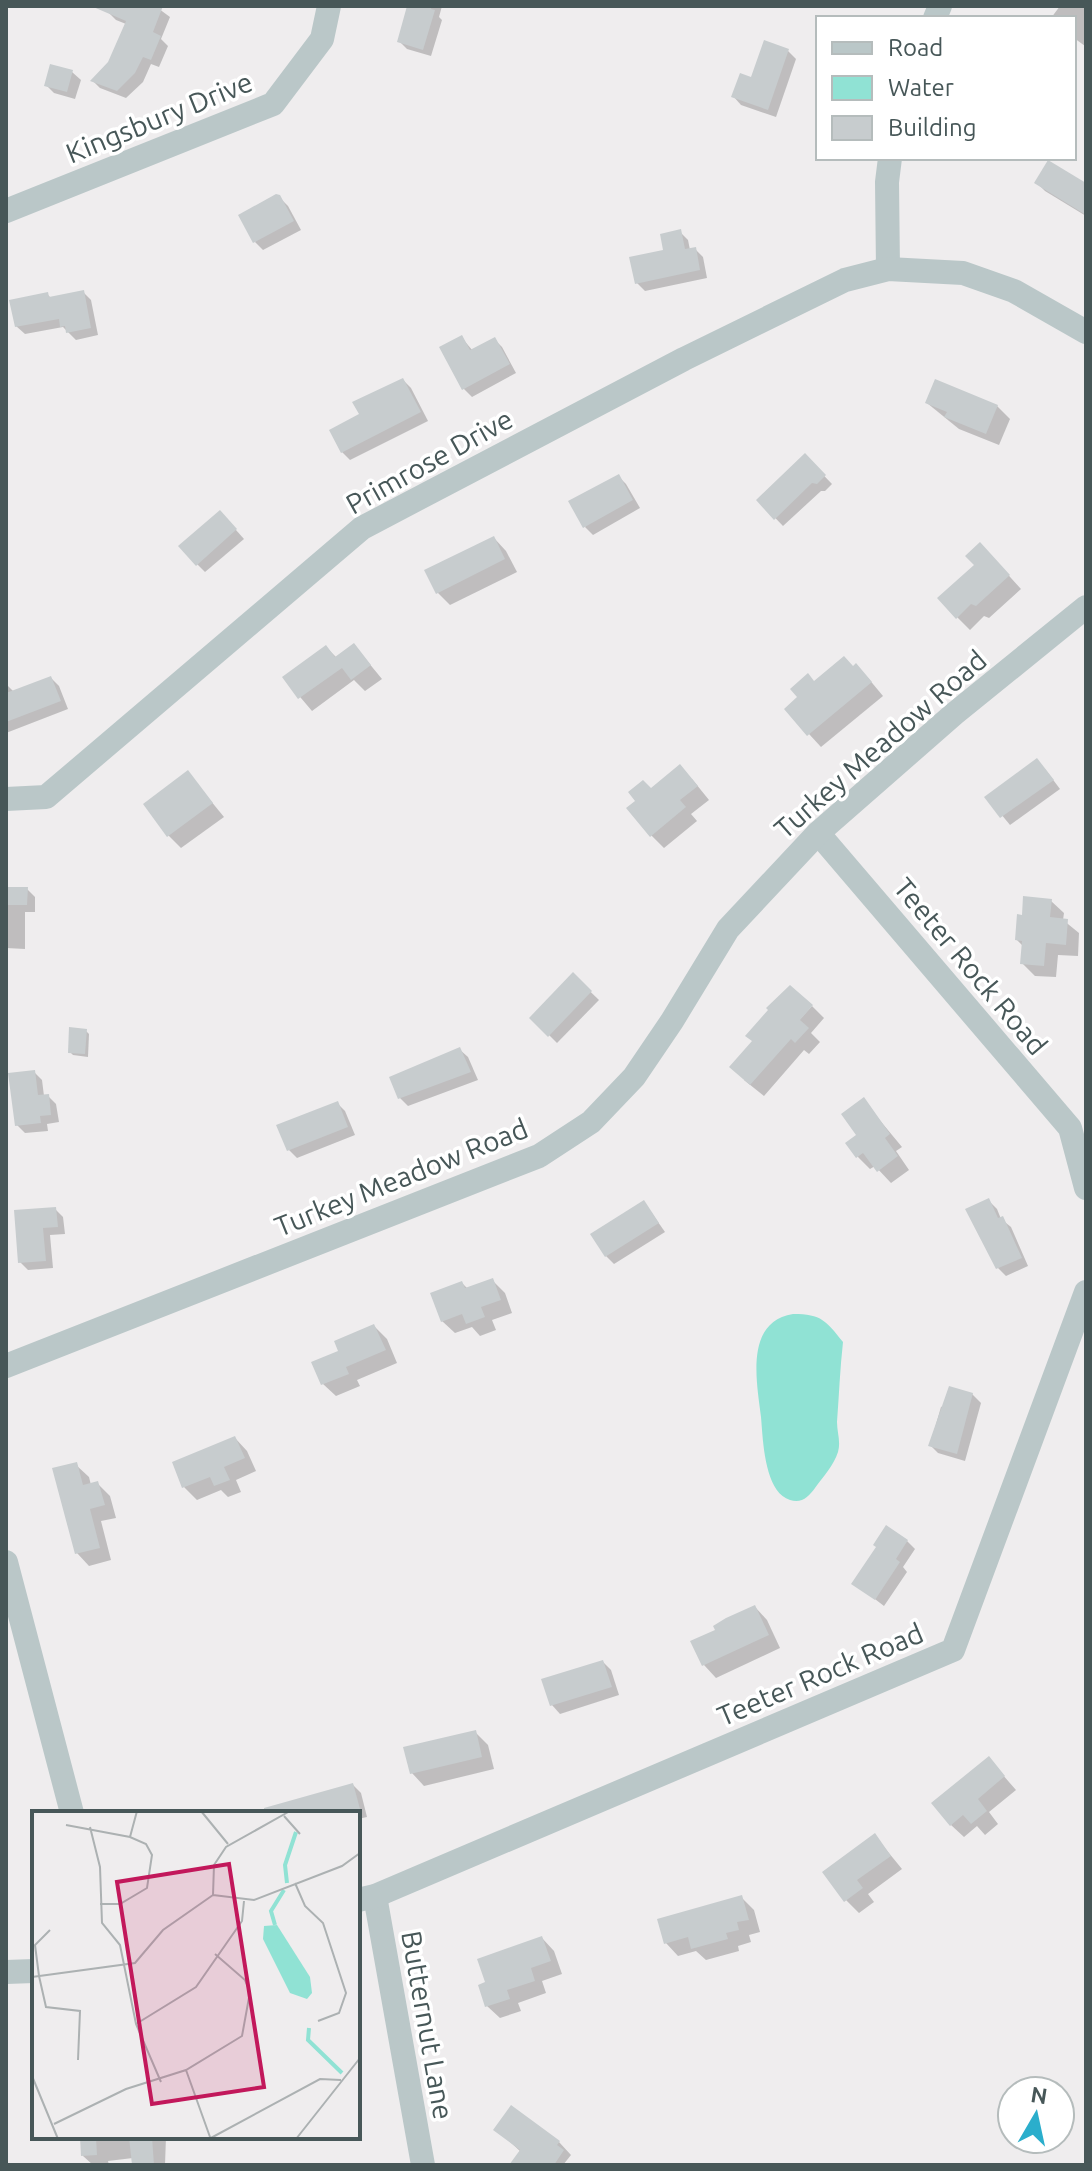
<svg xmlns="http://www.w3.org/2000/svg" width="1092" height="2171" viewBox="0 0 1092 2171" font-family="Ubuntu,sans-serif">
  <rect width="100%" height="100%" fill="#efedee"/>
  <!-- water -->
  <path fill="#90e2d4" d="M793 1314C822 1314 826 1321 843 1342 840 1369 839 1395 837 1422 837 1432 841 1442 838 1452 834 1465 823 1477 815 1488 809 1496 802 1504 790 1500 764 1492 763 1439 761 1417 757 1383 744 1322 793 1314Z"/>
  <!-- shadow -->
  <g fill="#0003">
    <path d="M110 6H155L170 17 161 39 168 46 159 67 151 64 143 82 126 98 100 88 93 81 110 64 126 24 116 20 108 12Z"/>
    <path d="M409 6H442L439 17 442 20 431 56 407 49 399 41Z"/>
    <path d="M1060 6H1086L1085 46 1074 38V18H1051Z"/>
    <path d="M788 51 796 59 776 117 741 105 733 96Z"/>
    <path d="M72 72 81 80 75 99 54 93 46 85Z"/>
    <path d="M1037 183 1086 185V216L1045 191Z"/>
    <path d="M279 197 288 206 301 230 263 250 255 242Z"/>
    <path d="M680 232 688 240 690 250 695 249 703 257 707 278 645 291 637 283Z"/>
    <path d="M83 292 91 300 98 335 76 340 63 327 25 334 16 326 47 294 51 298Z"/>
    <path d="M462 338 473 351 494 339 502 347 516 373 472 397 464 389Z"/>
    <path d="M403 380 411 388 428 421 350 460 342 452 362 415Z"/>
    <path d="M927 403 997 406 1010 419 999 445 959 429Z"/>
    <path d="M805 456 832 484 825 491H821L783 526 758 500Z"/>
    <path d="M618 476 626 484 640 508 593 535 585 527Z"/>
    <path d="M228 521 244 539 205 572 197 564Z"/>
    <path d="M494 538 506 551 517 572 450 605 437 592Z"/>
    <path d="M993 558 1021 589 989 618 984 616 970 630 957 617Z"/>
    <path d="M354 645 382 679 365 691 354 680 312 711 284 678 326 647 337 658Z"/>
    <path d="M51 678 59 686 68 709 6 733V684L14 692Z"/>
    <path d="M868 678 883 696 821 747 809 734 800 697 815 683Z"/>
    <path d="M1045 769 1060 789 1010 825 987 797Z"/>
    <path d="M188 773 224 817 181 848 168 835Z"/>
    <path d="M692 779 709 800 691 814 697 821 664 848 651 835V790Z"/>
    <path d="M6 889H27L35 897V912H25V949L6 948Z"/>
    <path d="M1051 901 1064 913 1063 920 1079 933 1078 956 1058 955 1056 977 1035 976 1022 963 1024 947 1017 940 1024 917Z"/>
    <path d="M573 975 599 1000 557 1043 532 1018Z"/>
    <path d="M812 1006 824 1018 811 1033 820 1042 809 1054 804 1050 764 1096 744 1080Z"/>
    <path d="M86 1031 89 1034 88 1057 73 1055 70 1052Z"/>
    <path d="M459 1049 468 1057 478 1080 408 1106 400 1098 392 1078Z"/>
    <path d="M34 1072 42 1080 44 1096H48L56 1104 59 1122 47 1124 48 1131 25 1133 17 1125Z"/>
    <path d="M863 1100 902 1147 896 1151 909 1170 891 1183 875 1166 870 1169 858 1157Z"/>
    <path d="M337 1103 345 1111 355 1135 297 1158 289 1150Z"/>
    <path d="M989 1201 997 1209 1001 1219 1011 1227 1028 1266 1006 1276 998 1268Z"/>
    <path d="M644 1202 665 1232 614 1264 606 1256Z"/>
    <path d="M55 1209 63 1217 65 1234 50 1235 53 1268 28 1270 20 1262Z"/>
    <path d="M492 1280 505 1293 512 1313 492 1320 496 1330 480 1336 472 1327 455 1333 442 1321 462 1283 468 1289Z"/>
    <path d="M374 1326 387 1339 397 1363 357 1380 360 1386 336 1396 323 1384 340 1352Z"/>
    <path d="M972 1394 981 1403 965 1461 938 1453 930 1445 941 1407Z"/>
    <path d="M235 1438 247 1451 256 1471 236 1480 241 1492 228 1497 221 1490 197 1500 184 1487 174 1464Z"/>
    <path d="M76 1465 89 1477 91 1485 98 1484 110 1496 116 1518 101 1521 111 1560 89 1566 77 1553Z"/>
    <path d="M907 1541 915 1549 903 1567 907 1572 884 1606 854 1583Z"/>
    <path d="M755 1607 767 1620 780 1648 716 1678 704 1665 718 1631Z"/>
    <path d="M603 1662 611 1670 619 1695 560 1714 552 1705Z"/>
    <path d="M475 1732 488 1745 494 1769 424 1786 412 1773Z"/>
    <path d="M988 1758 1016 1790 989 1812 998 1824 985 1835 977 1826 964 1837 951 1825Z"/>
    <path d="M353 1785 361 1793 367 1817 358 1819V1813H297Z"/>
    <path d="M875 1836 902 1869 868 1894 874 1902 859 1913 846 1900Z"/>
    <path d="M742 1898 754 1910 760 1932 749 1935 751 1942 738 1946 739 1951 706 1960 696 1951 678 1956 666 1943Z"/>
    <path d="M542 1938 554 1951 562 1974 542 1981 546 1993 518 2003 521 2011 500 2018 487 2006Z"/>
    <path d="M496 2129 559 2142 571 2155 563 2165H512L521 2152Z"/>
    <path d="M82 2137H166L165 2165H134L133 2158 108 2161 109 2165H93L83 2156Z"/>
  </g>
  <!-- building -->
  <g fill="#c7ccce">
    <path d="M91 6H163L153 32 161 36 151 60 143 57 135 73 117 91 90 81 108 62 126 21Z"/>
    <path d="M407 6H432L431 9 435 10 423 50 397 42Z"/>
    <path d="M764 40 789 49 768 110 731 97 740 73 751 77Z"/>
    <path d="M50 64 73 70 67 92 44 86Z"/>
    <path d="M1048 160 1086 183V215L1034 183Z"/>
    <path d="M276 194 280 195 294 221 253 243 238 215Z"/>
    <path d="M681 229 685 249 696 247 700 270 635 284 629 257 663 250 660 234Z"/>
    <path d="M84 290 91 328 66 333 65 326 60 327 59 319 15 327 9 300 48 292 49 297Z"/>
    <path d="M462 335 470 350 495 337 510 364 462 390 439 347Z"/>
    <path d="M403 378 421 412 341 453 329 430 359 414 352 402Z"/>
    <path d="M935 379 998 405 986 434 944 417 947 412 925 403Z"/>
    <path d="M805 453 826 475 817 484 812 483 774 520 756 500Z"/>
    <path d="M619 474 633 500 583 528 568 501Z"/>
    <path d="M220 510 237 529 196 566 178 546Z"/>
    <path d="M494 536 505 559 436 594 424 570Z"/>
    <path d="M980 542 1010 575 976 606 971 604 956 619 937 598 974 565 965 556Z"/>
    <path d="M354 643 371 665 351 680 342 668 298 699 282 677 326 645 335 657Z"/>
    <path d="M844 656 853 666 856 663 872 682 807 736 784 709 797 697 790 689 808 673 814 681Z"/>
    <path d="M51 676 61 701 6 722V693Z"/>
    <path d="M1037 758 1054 780 1000 818 984 797Z"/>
    <path d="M680 764 698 786 680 800 686 807 650 837 626 808 635 801 628 792 643 780 651 788Z"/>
    <path d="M188 770 213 803 167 837 143 804Z"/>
    <path d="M6 887H28L27 905H6Z"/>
    <path d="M1023 896 1052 899 1050 917 1068 919 1066 945 1046 943 1044 966 1020 964 1022 941 1015 940 1017 914 1022 915Z"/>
    <path d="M573 972 592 991 548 1037 529 1018Z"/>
    <path d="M790 985 813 1005 800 1020 809 1028 795 1043 791 1039 750 1085 729 1067 752 1041 745 1036 768 1010 766 1008Z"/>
    <path d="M69 1027 87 1029 85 1054 68 1053Z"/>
    <path d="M460 1047 471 1072 398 1099 389 1077Z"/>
    <path d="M35 1070 38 1095 49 1094 51 1115 40 1116 41 1123 15 1126 8 1073Z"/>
    <path d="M864 1097 890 1134 885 1138 898 1156 877 1172 863 1153 856 1158 845 1143 856 1135 841 1114Z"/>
    <path d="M338 1101 348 1127 287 1151 276 1125Z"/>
    <path d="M989 1198 998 1218 1003 1216 1022 1258 996 1269 965 1209Z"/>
    <path d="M644 1200 659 1223 605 1257 590 1234Z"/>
    <path d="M56 1207 58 1227 43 1228 46 1261 18 1263 14 1210Z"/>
    <path d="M493 1278 501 1300 481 1307 485 1317 466 1324 462 1314 441 1322 430 1293 462 1281 465 1288Z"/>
    <path d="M374 1324 386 1350 346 1367 349 1374 321 1385 311 1362 338 1351 334 1341Z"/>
    <path d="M949 1386 973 1393 957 1454 928 1446Z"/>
    <path d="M235 1436 245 1458 224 1467 230 1480 214 1486 210 1477 182 1488 172 1462Z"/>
    <path d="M77 1462 83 1485 98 1481 105 1505 90 1509 100 1548 75 1554 52 1468Z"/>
    <path d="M886 1525 908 1540 896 1559 900 1562 875 1600 851 1584 876 1547 873 1545Z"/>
    <path d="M755 1605 769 1635 702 1666 690 1641 715 1630 713 1626 726 1618Z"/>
    <path d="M603 1660 612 1687 550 1706 541 1679Z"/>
    <path d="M476 1730 482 1757 410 1774 403 1747Z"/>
    <path d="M989 1756 1005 1776 978 1799 987 1811 971 1824 963 1815 950 1826 931 1803Z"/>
    <path d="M353 1783 360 1809 344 1813H264V1808Z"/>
    <path d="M875 1833 891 1856 857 1880 863 1888 844 1902 822 1872Z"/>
    <path d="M742 1895 749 1920 737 1922 739 1930 726 1933 728 1939 691 1949 688 1937 664 1944 657 1919Z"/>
    <path d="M542 1936 551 1961 531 1968 535 1981 507 1990 510 1999 485 2007 478 1985 485 1982 477 1959Z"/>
    <path d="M511 2105 560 2141 557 2145 564 2150 554 2165H509L520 2150 493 2130Z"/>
    <path d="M80 2137H96L97 2155 81 2156Z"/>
    <path d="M129 2137H152L154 2165H132Z"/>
  </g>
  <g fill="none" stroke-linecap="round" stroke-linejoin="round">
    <!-- street -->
    <g stroke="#bac7c8" stroke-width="24">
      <path d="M935 18 940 6"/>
      <path d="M6 211 273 104 322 39 329 6"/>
      <path d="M888 269 887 182 890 158"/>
      <path d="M6 799 46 797 362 528 684 359 845 280 888 269 963 273 1014 291 1086 332"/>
      <path d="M818 833 1070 1128 1086 1188"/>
      <path d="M6 1366 539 1156 591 1122 634 1077 672 1021 728 929 818 833 954 714 1086 607"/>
      <path d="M6 1562 72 1813"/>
      <path d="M375 1896 423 2165"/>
      <path d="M358 1900 375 1896 953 1650 1086 1292"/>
      <path d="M6 1972 34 1971"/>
    </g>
  </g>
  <g text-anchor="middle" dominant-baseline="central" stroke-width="7" stroke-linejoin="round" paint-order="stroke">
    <!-- street labels -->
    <g font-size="28" fill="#475758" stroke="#fff">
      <text transform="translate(159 117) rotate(-22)">Kingsbury Drive</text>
      <text transform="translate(429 461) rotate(-29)">Primrose Drive</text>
      <text transform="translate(880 744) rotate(-41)">Turkey Meadow Road</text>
      <text transform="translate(971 966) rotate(50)">Teeter Rock Road</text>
      <text transform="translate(401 1177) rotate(-22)">Turkey Meadow Road</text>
      <text transform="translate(820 1674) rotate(-23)">Teeter Rock Road</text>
      <text transform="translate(428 2025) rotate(80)">Butternut Lane</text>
    </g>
  </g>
  <!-- overview -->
  <g transform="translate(32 1811)">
    <rect width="328" height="328" fill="#efedee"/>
    <path d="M245 114 278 166 280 182 275 188 258 182 231 128 232 115Z" fill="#90e2d4"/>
    <path fill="none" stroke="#90e2d4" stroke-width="4" d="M255 72 253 54 264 21M243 114 239 100 252 79M277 217 276 229 310 262"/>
    <path fill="none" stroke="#acb1b2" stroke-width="2" d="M169 0 196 33M252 5 268 23M34 14 98 26 114 33 120 44 115 77 88 93H68M58 16 68 56 70 112 88 134 104 213 129 271M98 26 105 0M263 72 273 95 291 112 314 182 307 202 286 210M181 84 222 89 310 55 328 42M181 84 182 54 194 36 258 0M18 119 3 134 7 165 14 196 48 200 46 249M0 166 103 152 131 119 181 84M104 213 164 176 210 110 212 90M154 259 178 326M0 265 26 328M22 313 94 278 154 259 210 225 218 181 213 169 183 143M177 328 288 268 309 269M264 328 328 247"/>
    <path fill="#c2185b" fill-opacity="0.15" stroke="#c2185b" stroke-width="4" d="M197 53 232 276 120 293 85 71Z"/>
    <rect width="328" height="328" fill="none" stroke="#475758" stroke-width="4"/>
  </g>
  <!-- border -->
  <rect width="1092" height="2171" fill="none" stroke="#475758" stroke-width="16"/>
  <!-- legend -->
  <rect x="816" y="16" width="260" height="144" fill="#ffffff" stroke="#b5bcbc" stroke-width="2"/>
  <rect x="832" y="42" width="40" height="12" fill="#bac7c8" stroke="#b5bcbc" stroke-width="2"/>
  <text x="888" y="56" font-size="24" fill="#475758">Road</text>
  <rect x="832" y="76" width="40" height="24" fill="#90e2d4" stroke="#b5bcbc" stroke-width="2"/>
  <text x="888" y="96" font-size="24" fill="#475758">Water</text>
  <rect x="832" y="116" width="40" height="24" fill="#c7ccce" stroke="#b5bcbc" stroke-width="2"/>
  <text x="888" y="136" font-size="24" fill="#475758">Building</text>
  <!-- north arrow -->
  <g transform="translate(1036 2115) rotate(9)"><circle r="38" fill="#ffffff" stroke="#b5bcbc" stroke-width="2"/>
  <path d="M0-6L14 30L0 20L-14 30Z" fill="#2baecc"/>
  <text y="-12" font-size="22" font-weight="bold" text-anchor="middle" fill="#475758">N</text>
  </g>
</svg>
